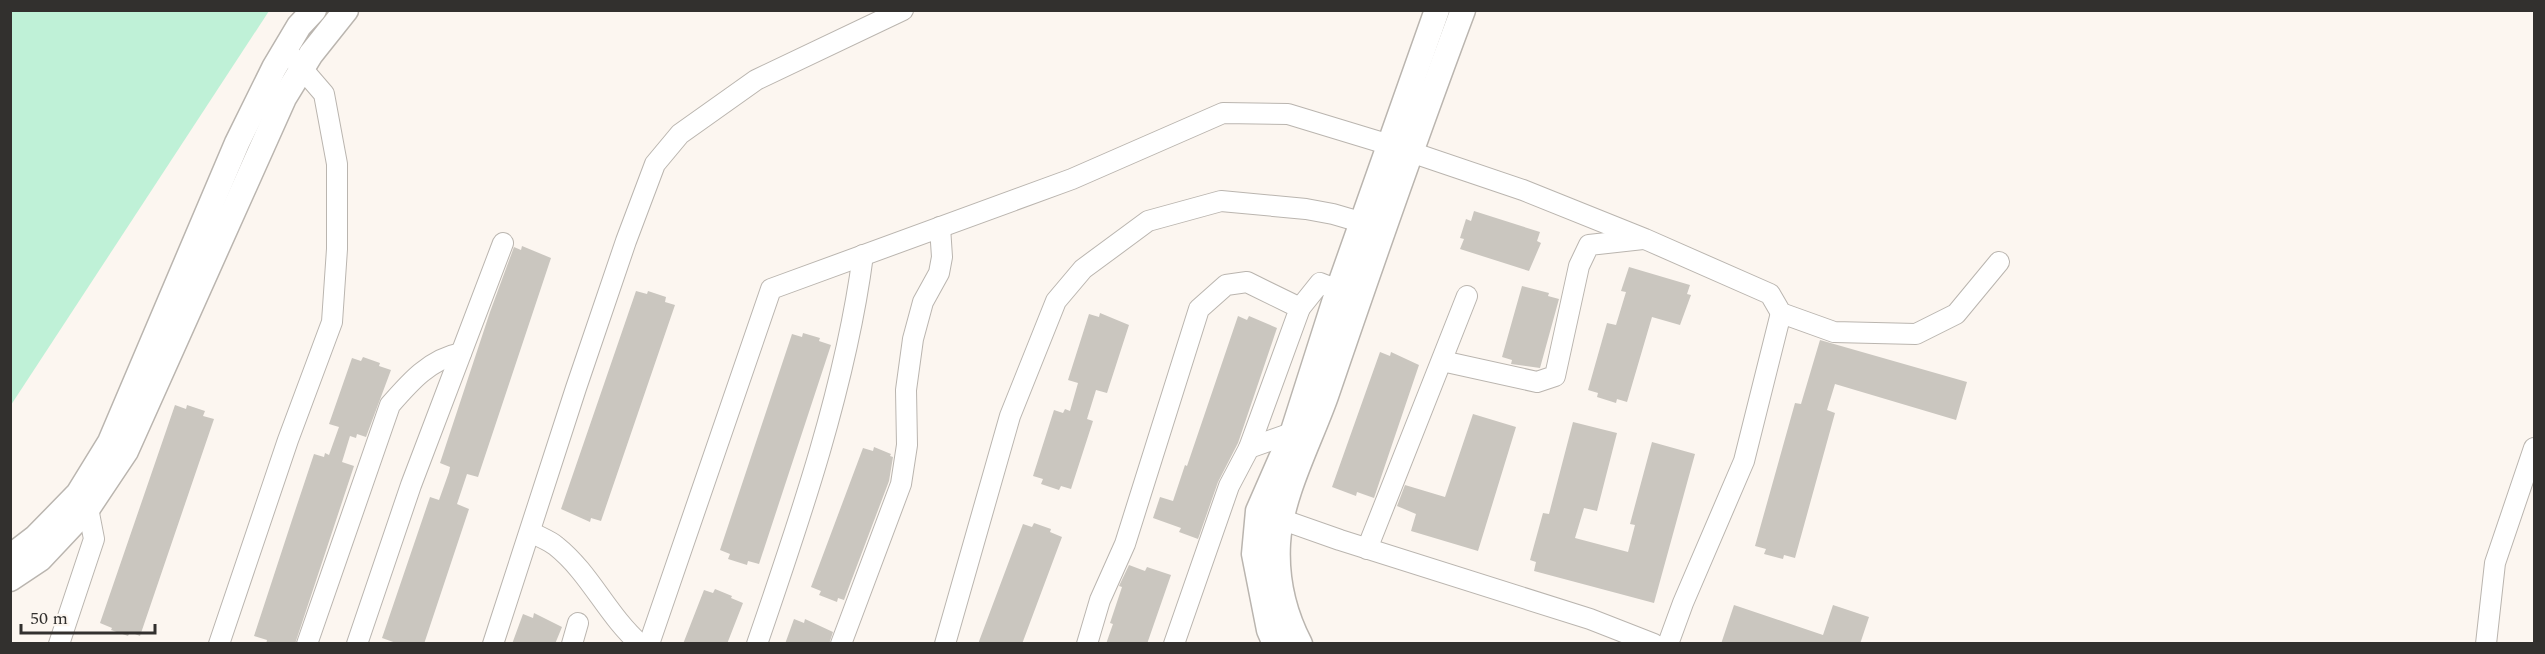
<svg xmlns="http://www.w3.org/2000/svg" width="2545" height="654" viewBox="0 0 2545 654" font-family="Spectral,serif">
  <rect width="100%" height="100%" fill="#fcf6f0"/>
  <!-- green -->
  <path fill="#bff1d7" d="M11 10 269 11 11 405 10 11Z"/>
  <!-- building -->
  <g fill="#cac6bf">
    <path d="M1474 211 1540 232 1537 241 1541 243 1529 271 1460 249 1464 239 1460 238 1466 219 1471 221Z"/>
    <path d="M522 246 551 258 478 477 467 474 457 504 469 509 424 644H399L382 638 430 497 439 500 449 472 450 467 440 463 490 312 514 247 521 250Z"/>
    <path d="M1629 267 1690 285 1687 294 1691 295 1680 325 1652 317 1627 402 1617 399 1616 403 1597 397 1598 393 1588 390 1607 323 1616 325 1626 292 1621 291Z"/>
    <path d="M1522 286 1549 293 1548 296 1559 299 1540 368 1511 364 1512 360 1502 357Z"/>
    <path d="M636 291 647 294 648 291 666 297 665 302 675 305 601 521 591 518 590 522 561 509Z"/>
    <path d="M1100 313 1129 325 1107 393 1096 390 1087 419 1093 421 1071 489 1061 486 1059 490 1041 484 1043 479 1033 476 1054 410 1063 413 1065 409 1070 411 1078 383 1068 380 1089 314 1099 317Z"/>
    <path d="M1238 316 1247 320 1249 316 1277 328 1238 443 1218 482 1198 539 1179 532 1181 528 1153 518 1160 497 1173 501 1185 465 1187 466Z"/>
    <path d="M803 333 820 338 819 341 831 345 759 564 748 561 747 565 728 559 730 554 720 550 792 334 802 337Z"/>
    <path d="M1820 340 1967 382 1956 420 1835 384 1827 410 1835 413 1795 558 1784 555 1783 559 1764 554 1766 549 1755 546 1795 403 1801 404Z"/>
    <path d="M1380 352 1390 356 1391 352 1419 365 1374 498 1357 492 1356 496 1332 487Z"/>
    <path d="M363 357 380 363 379 366 391 370 366 437 357 434 356 438 350 436 342 462 354 466 295 644H266L267 640 254 636 292 520 314 454 324 457 325 453 329 455 339 427 329 424 352 358 361 361Z"/>
    <path d="M175 405 186 409 187 405 205 411 203 416 214 419 140 636 130 632 128 636 111 630 112 628 100 623Z"/>
    <path d="M1473 414 1516 427 1478 551 1411 531 1416 514 1397 506 1405 485 1445 497Z"/>
    <path d="M1573 422 1617 433 1597 511 1584 508 1575 538 1628 552 1635 525 1630 524 1652 442 1695 454 1654 603 1534 571 1536 562 1530 560 1543 513 1549 514Z"/>
    <path d="M874 447 891 454 890 456 893 457 889 481 844 600 838 598 837 602 819 595 821 591 811 587 863 448 873 451Z"/>
    <path d="M1034 523 1051 529 1050 532 1062 537 1022 644H978L1023 524 1032 527Z"/>
    <path d="M1129 565 1145 571 1147 567 1171 575 1147 644H1106L1113 624 1110 623 1122 587 1119 586Z"/>
    <path d="M715 589 732 596 731 598 743 603 727 644H683L704 590 713 593Z"/>
    <path d="M1734 605 1823 635 1833 605 1869 617 1860 644H1721Z"/>
    <path d="M534 613 562 627 555 644H512L523 614 533 618Z"/>
    <path d="M794 619 804 623 805 619 833 632 829 644H785Z"/>
  </g>
  <g fill="none" stroke-linecap="round" stroke-linejoin="round">
    <defs>
      <g id="minor">
        <path d="M1300 308 1320 283 1338 290"/>
        <path d="M1442 361 1537 382 1555 376 1579 266 1589 245 1643 239"/>
        <path d="M1269 515 1340 540 1590 619 1654 644"/>
        <path d="M531 532C539 537 549 540 556 546 590 573 607 615 640 644"/>
        <path d="M1367 549 1467 296"/>
        <path d="M59 644 94 539 88 508 82 498"/>
        <path d="M219 644 288 440 332 322 337 249V164L324 94 293 58"/>
        <path d="M307 644 390 405C410 382 430 359 461 353"/>
        <path d="M357 644 411 485 503 243"/>
        <path d="M493 644 576 388 626 241 655 164 680 134 756 80 903 10"/>
        <path d="M572 644 578 623"/>
        <path d="M649 644 771 289 1072 179 1223 113 1288 114 1390 145 1523 190 1645 239 1770 294 1781 313 1834 332 1916 334 1956 314 1999 262"/>
        <path d="M757 644C800 519 846 385 863 255"/>
        <path d="M841 644 901 484 907 445 906 390 913 339 923 302 939 273 942 257 940 227"/>
        <path d="M945 644 1010 416 1056 301 1083 269 1148 221 1221 201 1306 209 1333 214 1374 226"/>
        <path d="M1087 644 1100 600 1125 544 1199 309 1226 285 1247 282 1300 308 1249 448"/>
        <path d="M1174 644 1229 486 1249 448 1300 430"/>
        <path d="M1668 644 1683 603 1744 461 1781 313"/>
        <path d="M2486 644 2495 563 2534 448"/>
      </g>
      <g id="tertiary">
        <path d="M10 557 36 537 78 494 110 442 237 143 274 68 299 26 314 10"/>
        <path d="M10 579 40 559 88 508 126 451 284 98 311 54 346 10"/>
        <path d="M1275 644 1269 630 1254 554 1258 511 1293 431 1338 290 1437 10"/>
        <path d="M1300 644C1284 613 1276 578 1278 543 1281 495 1310 441 1326 396 1370 267 1415 138 1463 10"/>
      </g>
    </defs>
    <!-- minor casing -->
    <use href="#minor" stroke="#bab5af" stroke-width="22"/>
    <!-- tertiary casing -->
    <use href="#tertiary" stroke="#bab5af" stroke-width="27"/>
    <!-- minor -->
    <use href="#minor" stroke="#fff" stroke-width="20"/>
    <!-- tertiary -->
    <use href="#tertiary" stroke="#fff" stroke-width="24"/>
  </g>
  <!-- border -->
  <rect width="2545" height="654" fill="none" stroke="#32302e" stroke-width="24"/>
  <!-- scale -->
  <path d="M21 624v9h134v-9" fill="none" stroke="#32302e" stroke-width="3"/>
  <text x="30" y="624" font-size="18" fill="#32302e" stroke="#fcf6f0" stroke-width="4.5" paint-order="stroke">50 m</text>
</svg>
